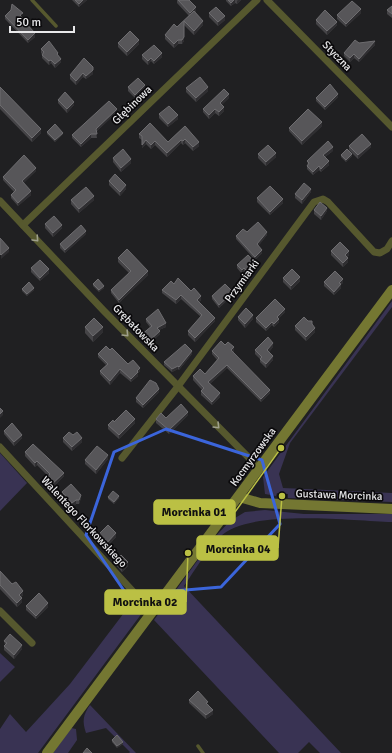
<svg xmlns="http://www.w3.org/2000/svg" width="392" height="753" viewBox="0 0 392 753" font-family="Signika,sans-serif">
  <rect width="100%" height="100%" fill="#202022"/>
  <!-- green -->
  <g fill="#393353">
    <path d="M392 301V307L290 443 279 474 283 488 392 493V502L288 498V494L277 493 276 496 265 494 263 477Z"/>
    <path d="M0 453 27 483 0 511Z"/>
    <path d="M265 510 304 514H392V522C352 521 248 508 220 537 206 551 195 570 184 586L341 753H320L309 742 298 753H279L154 620 214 538 230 521 245 512Z"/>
    <path d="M133 601 145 609 38 753H0V729L10 714 26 732 70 684Z"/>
    <path d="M0 653 15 667 0 682Z"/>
    <path d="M90 705 136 753H129L130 752 106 728 86 733C82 721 83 715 90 705Z"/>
    <path d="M71 728 76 729 77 740 68 753H53Z"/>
  </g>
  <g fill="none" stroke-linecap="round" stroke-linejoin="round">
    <!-- lane -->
    <g stroke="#56582e" stroke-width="3.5">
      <path d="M32 0 56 26"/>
      <path d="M198 746 203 753"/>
    </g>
    <!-- street -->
    <g stroke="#56582e" stroke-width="7">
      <path d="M267 0 392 127"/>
      <path d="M0 201 104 311 259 468"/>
      <path d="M23 225 257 0"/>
      <path d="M0 447 152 612"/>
      <path d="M122 458 176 389 314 202 323 199 328 202 374 252 380 253 387 249 392 241"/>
      <path d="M0 611 32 643"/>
    </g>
    <!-- secondary -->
    <g stroke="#747732" stroke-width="10">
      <path d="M239 497 260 503 392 509"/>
      <path d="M47 753 392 290"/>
    </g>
  </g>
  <!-- wall -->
  <g fill="#454447">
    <path d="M72 0H87L79 7Z"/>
    <path d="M177 0H189L196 11 195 12 203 25 194 35 184 25V41L182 44H178L174 48 165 39V35L177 27 189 16 177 3Z"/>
    <path d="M226 0H241L237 4 235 3 231 6 226 1Z"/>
    <path d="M392 3V18L387 14V10L392 6Z"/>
    <path d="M209 13 225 20 218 26 209 17Z"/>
    <path d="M361 13 346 27 337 19V15Z"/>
    <path d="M5 16 23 17H22L24 22 35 37 28 43 5 19Z"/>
    <path d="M316 20 337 25 327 35 316 24Z"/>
    <path d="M118 43 139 44 127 56 118 47Z"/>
    <path d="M359 43 375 45 359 62 354 58 350 62 344 56V53Z"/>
    <path d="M41 49 58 56 61 62 55 68 51 63 49 65 42 58V54L41 53Z"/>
    <path d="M142 55 162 57 154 64 151 61 148 65 142 59Z"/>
    <path d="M93 67V74L86 79 83 77 76 85 70 79V75Z"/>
    <path d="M0 87 41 133 32 142 0 109Z"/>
    <path d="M128 87 145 89 135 98 128 91Z"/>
    <path d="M186 88 208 91 196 102 186 92Z"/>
    <path d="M338 97 325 110 316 101V98Z"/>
    <path d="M229 98 221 105 224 111 219 116 215 113 209 119 203 112V109Z"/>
    <path d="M58 100 74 105 67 113 58 103Z"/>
    <path d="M117 112 96 132 97 138H91L81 147 72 138V135Z"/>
    <path d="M159 114 178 119 168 127 159 118Z"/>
    <path d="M185 126 199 146 193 151 185 143 183 145 181 143 167 157 155 145 151 149 146 144 142 148V140L139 138V134L168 142Z"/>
    <path d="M322 126 302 145 289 131V128Z"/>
    <path d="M47 132 63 134 55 142 47 134Z"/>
    <path d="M349 146 371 147 358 159 349 150Z"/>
    <path d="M333 151 325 157 329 165 321 172 319 170 313 175 307 169V166L308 165 307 161Z"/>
    <path d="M258 154 276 157 266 166 258 158Z"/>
    <path d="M341 155 352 156 346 162 341 157Z"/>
    <path d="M113 158 131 163 121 172 113 162Z"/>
    <path d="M36 171 23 183 31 195 18 206 11 198V195L14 192 3 180V177Z"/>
    <path d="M109 181 126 189 120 196 109 185Z"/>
    <path d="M311 192 302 204 295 198V194Z"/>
    <path d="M257 198 283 203 270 215 257 202Z"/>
    <path d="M71 200H94L79 213 71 204Z"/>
    <path d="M314 210 327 211 321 220 314 214Z"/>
    <path d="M45 224 62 228 53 237 45 228Z"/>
    <path d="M247 232 267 235 258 246 262 253 255 260 236 239V236Z"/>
    <path d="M86 234 65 253 60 248V244Z"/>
    <path d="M331 251 349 255 347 257 348 262 343 267 331 255Z"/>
    <path d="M118 258 148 275 119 303 111 293V290L129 273 118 262Z"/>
    <path d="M237 265 256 268 248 275 244 272 242 274 237 268Z"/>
    <path d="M31 268 49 273 40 281 31 272Z"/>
    <path d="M283 278 300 281 291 290 283 282Z"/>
    <path d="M324 282 343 283 341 284V288L334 295 324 286Z"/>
    <path d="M93 284 104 288 99 292 93 286Z"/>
    <path d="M174 284 191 291 201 300 199 302 215 321 195 342 188 335V331L201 317 181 299 176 304 162 293V290Z"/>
    <path d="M22 289 34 290 27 296 22 291Z"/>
    <path d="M233 295 219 308 212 299V296Z"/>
    <path d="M285 312 279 318V322L274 327 272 325 266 331 256 322V318Z"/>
    <path d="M238 317 253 319 245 328 238 320Z"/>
    <path d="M146 319 166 327 159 330 160 334 148 345 141 338V335L150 327 146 322Z"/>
    <path d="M312 324 315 332 306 341 295 330V326Z"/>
    <path d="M85 327 103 332 93 342 85 333Z"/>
    <path d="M225 345 234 351 233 352 270 393 261 402 227 368 210 384 220 397 212 405 201 395V391L202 390 193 380V376L205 374 217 360 212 354V351Z"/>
    <path d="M273 347 269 352 273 360 266 368 260 362V359L255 354V350Z"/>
    <path d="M110 350 128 364 140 371 138 373V376L131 382 120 373 110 385 100 374V371L106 365 98 357V354Z"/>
    <path d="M192 354 179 370 178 369 172 372 164 365V362Z"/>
    <path d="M159 392 143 408 136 402V398Z"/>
    <path d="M188 415 169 434 156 423V419L166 418Z"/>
    <path d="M114 422 135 423 119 439 108 429V425Z"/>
    <path d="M4 431 22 438 14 446 4 434Z"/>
    <path d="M73 435 82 442 72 451 63 442V438Z"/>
    <path d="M25 452 64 476 50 490V481L48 479V476L37 465 35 467 25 456Z"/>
    <path d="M108 459 96 474 85 464V460Z"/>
    <path d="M62 492 81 498 79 504H76L72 507 62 496Z"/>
    <path d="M108 497 119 498 114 504 108 499Z"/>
    <path d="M96 537H116L105 549 96 541Z"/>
    <path d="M115 561 128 566 122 572 115 564Z"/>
    <path d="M0 571 23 595 21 597 22 602 17 607 0 589Z"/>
    <path d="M26 606 48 607 36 619 26 610Z"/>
    <path d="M4 641 22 649 14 659 4 650V646L5 645Z"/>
    <path d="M189 700 208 704 213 714 206 719 189 703Z"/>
    <path d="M112 740 123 744 117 748 112 742Z"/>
  </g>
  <!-- shaded-wall -->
  <g fill="#2f2e31">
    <path d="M83 0H87L79 7V4Z"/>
    <path d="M234 0H235V3L231 6V3Z"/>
    <path d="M238 0H241L237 4V1Z"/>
    <path d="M196 7V11L190 17V13Z"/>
    <path d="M361 9V13L346 27V24Z"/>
    <path d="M225 16V20L218 26V22Z"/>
    <path d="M184 21V41L182 44V40Z"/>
    <path d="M203 21V25L194 35V31Z"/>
    <path d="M337 22V25L327 35V31Z"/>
    <path d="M35 33V37L28 43V40Z"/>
    <path d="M139 40V44L127 56V52Z"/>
    <path d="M178 40V44L174 48V44Z"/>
    <path d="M375 41V45L359 62V59Z"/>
    <path d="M162 53V57L154 64V61Z"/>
    <path d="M354 54V58L350 62V58Z"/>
    <path d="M151 58V61L148 65V61Z"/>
    <path d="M61 59V62L55 68V64Z"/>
    <path d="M51 60V63L49 65V61Z"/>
    <path d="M93 70V74L86 79V76Z"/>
    <path d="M83 73V77L76 85V81Z"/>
    <path d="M145 85V89L135 98V95Z"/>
    <path d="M208 87V91L196 102V98Z"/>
    <path d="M229 94V98L220 107V103Z"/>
    <path d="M338 94V97L325 110V107Z"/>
    <path d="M74 102V105L67 113V109Z"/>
    <path d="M224 107V111L219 116V112Z"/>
    <path d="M117 109V112L96 132V129Z"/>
    <path d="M215 109V113L209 119V115Z"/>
    <path d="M178 115V119L168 127V124Z"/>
    <path d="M322 122V126L302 145V141Z"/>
    <path d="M41 129V133L32 142V138Z"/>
    <path d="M63 133V134L55 142V140Z"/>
    <path d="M91 134V138L81 147V144Z"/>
    <path d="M185 139V143L183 145V141Z"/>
    <path d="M146 140V144L142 148V145Z"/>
    <path d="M181 140V143L167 157V153Z"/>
    <path d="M155 141V145L151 149V145Z"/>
    <path d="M199 142V146L193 151V147Z"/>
    <path d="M371 144V147L358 159V155Z"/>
    <path d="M333 147V151L323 158V155Z"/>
    <path d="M276 153V157L266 166V162Z"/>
    <path d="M352 154V156L346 162V160Z"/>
    <path d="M131 159V163L121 172V168Z"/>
    <path d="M329 161V165L321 172V169Z"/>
    <path d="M319 166V170L313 175V172Z"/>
    <path d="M36 168V171L22 185V181Z"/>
    <path d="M126 185V189L120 196V192Z"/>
    <path d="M311 189V192L302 204V200Z"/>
    <path d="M31 191V195L18 206V203Z"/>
    <path d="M94 196V200L79 213V209Z"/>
    <path d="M283 199V203L270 215V212Z"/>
    <path d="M327 208V211L321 220V216Z"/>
    <path d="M62 225V228L53 237V233Z"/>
    <path d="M86 231V234L65 253V250Z"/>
    <path d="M267 232V235L257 248V244Z"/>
    <path d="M9 248V252L1 259V255Z"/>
    <path d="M262 250V253L255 260V257Z"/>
    <path d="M349 251V255L345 259V255Z"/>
    <path d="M348 258V262L343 267V263Z"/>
    <path d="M256 264V268L248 275V272Z"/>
    <path d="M244 268V272L242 274V270Z"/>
    <path d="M49 269V273L40 281V278Z"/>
    <path d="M148 271V275L119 303V300Z"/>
    <path d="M300 277V281L291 290V286Z"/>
    <path d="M343 279V283L341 284V288L334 295V292L339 283Z"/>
    <path d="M104 286V288L99 292V290Z"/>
    <path d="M34 288V290L27 296V294Z"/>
    <path d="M233 292V295L219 308V305Z"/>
    <path d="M181 295V299L176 304V300Z"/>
    <path d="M201 296V300L197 304V300Z"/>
    <path d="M285 309V312L277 320V317Z"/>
    <path d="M253 315V319L245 328V324Z"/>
    <path d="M215 318V321L195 342V338Z"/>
    <path d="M279 319V322L274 327V324Z"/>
    <path d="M272 322V325L266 331V328Z"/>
    <path d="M166 323V327L157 331V328Z"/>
    <path d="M103 327V332L93 342V336Z"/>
    <path d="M315 328V332L306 341V337Z"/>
    <path d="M160 331V334L148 345V342Z"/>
    <path d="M273 343V347L267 354V350Z"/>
    <path d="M234 347V351L231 354V350Z"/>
    <path d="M192 351V354L179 370V367Z"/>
    <path d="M273 356V360L266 368V364Z"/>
    <path d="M227 365V368L208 386V382Z"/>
    <path d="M178 366V369L172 372V369Z"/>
    <path d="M140 368V371L138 373V376L131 382V379L137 371Z"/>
    <path d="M120 369V373L110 385V381Z"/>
    <path d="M159 389V392L143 408V405Z"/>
    <path d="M270 390V393L261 402V399Z"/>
    <path d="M220 393V397L212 405V402Z"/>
    <path d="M3 411V415L0 418V414Z"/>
    <path d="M188 412V415L169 434V430Z"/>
    <path d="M135 419V423L119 439V435Z"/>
    <path d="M22 435V438L14 446V442Z"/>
    <path d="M82 438V442L72 451V447Z"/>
    <path d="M108 455V459L96 474V470Z"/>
    <path d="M37 461V465L35 467V463Z"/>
    <path d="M64 473V476L50 490V486Z"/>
    <path d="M81 495V498L79 504V500Z"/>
    <path d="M119 496V498L114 504V502Z"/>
    <path d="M76 500V504L72 507V503Z"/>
    <path d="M116 533V537L105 549V545Z"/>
    <path d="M128 562V566L122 572V568Z"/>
    <path d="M23 591V595L19 599V595Z"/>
    <path d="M22 598V602L17 607V603Z"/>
    <path d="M48 603V607L36 619V616Z"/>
    <path d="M22 645V649L14 659V655Z"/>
    <path d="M213 710V714L206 719V715Z"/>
    <path d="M123 742V744L117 748V746Z"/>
  </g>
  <!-- building -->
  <g fill="#575659" stroke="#6e6d70">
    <path d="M75 0H83L79 4Z"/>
    <path d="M178 0H189L196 7 190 13Z"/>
    <path d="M228 0H234L231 3Z"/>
    <path d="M352 1 361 9 346 24 337 15Z"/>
    <path d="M12 4 23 13 20 15 24 19 23 20 35 33 28 40 5 16 11 10Z"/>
    <path d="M392 6V14L387 10Z"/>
    <path d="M216 7 225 16 218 22 209 13Z"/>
    <path d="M325 10 337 22 327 31 316 20Z"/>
    <path d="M194 11 203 21 194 31 184 21V37L182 40H178L174 44 165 35 174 24 177 27Z"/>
    <path d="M130 31 139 40 127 52 118 43Z"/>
    <path d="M355 40 359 43 375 41 359 59 354 54 350 58 344 53Z"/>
    <path d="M49 41 58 53 57 54 61 59 55 64 51 60 49 61 42 55 44 52 41 49Z"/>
    <path d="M154 45 162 53 154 61 151 58 148 61 142 55Z"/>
    <path d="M84 58 93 67V70L86 76 83 73 76 81 70 75Z"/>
    <path d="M200 77 208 87 196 98 186 88Z"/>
    <path d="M138 78 145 85 135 95 128 87Z"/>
    <path d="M330 84 338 94 325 107 316 98Z"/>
    <path d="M0 87 41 129 32 138 0 105Z"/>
    <path d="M224 89 229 94 220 103 224 107 219 112 215 109 209 115 203 109Z"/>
    <path d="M65 92 74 102 67 109 58 100Z"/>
    <path d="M109 101 117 109 96 129 97 134H91L81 144 72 135Z"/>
    <path d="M169 106 178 115 168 124 159 114Z"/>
    <path d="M308 109 322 122 302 141 289 128Z"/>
    <path d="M150 123 168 142 185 126 199 142 193 147 185 139 183 141 181 140 167 153 155 141 151 145 146 140 142 145V136L139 134Z"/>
    <path d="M55 124 63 133 55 140 47 132Z"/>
    <path d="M362 134 371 144 358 155 349 146Z"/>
    <path d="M328 141 333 147 323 155 329 161 321 169 319 166 313 172 307 166 309 163 307 161Z"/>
    <path d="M268 145 276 153 266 162 258 154Z"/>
    <path d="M123 149 131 159 121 168 113 158Z"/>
    <path d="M347 149 352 154 346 160 341 155Z"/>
    <path d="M24 155 36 168 22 181 31 191 18 203 11 195 16 190 3 177Z"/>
    <path d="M115 174 126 185 120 192 109 181Z"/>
    <path d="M304 183 311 189 302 200 295 194Z"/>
    <path d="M270 186 283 199 270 212 257 198Z"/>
    <path d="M86 187 94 196 79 209 71 200Z"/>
    <path d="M320 202 327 208 321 216 314 210Z"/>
    <path d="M54 216 62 225 53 233 45 224Z"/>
    <path d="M258 222 267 232 257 244 262 250 255 257 236 236 243 229 247 232Z"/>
    <path d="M81 225 86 231 65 250 60 244Z"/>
    <path d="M0 238 9 248 1 255 0 254Z"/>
    <path d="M340 242 349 251 345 255 348 258 343 263 331 251Z"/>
    <path d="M127 249 148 271 119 300 111 290 131 271 118 258Z"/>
    <path d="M248 255 256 264 248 272 244 268 242 270 237 265Z"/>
    <path d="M40 260 49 269 40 278 31 268Z"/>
    <path d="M292 269 300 277 291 286 283 278Z"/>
    <path d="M335 271 343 279 339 283 341 284 334 292 324 282Z"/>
    <path d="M178 278 191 291 194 288 201 296 197 300 215 318 195 338 188 331 202 315 181 295 176 300 162 290 171 281 174 284Z"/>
    <path d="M98 279 104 286 99 290 93 284Z"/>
    <path d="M29 282 34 288 27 294 22 289Z"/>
    <path d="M225 284 233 292 219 305 212 296Z"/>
    <path d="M275 299 285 309 277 317 279 319 274 324 272 322 266 328 256 318Z"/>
    <path d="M246 308 253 315 245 324 238 317Z"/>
    <path d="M158 309 166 323 157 328 160 331 148 342 141 335 152 326 146 319Z"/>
    <path d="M304 317 308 321H312V324L315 328 306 337 295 326Z"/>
    <path d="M94 318 103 327 93 336 85 327Z"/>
    <path d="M268 337 273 343 267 350 273 356 266 364 260 359 262 357 255 350Z"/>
    <path d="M221 341 225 345 228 342 234 347 231 350 270 390 261 399 227 365 208 382 220 393 212 402 201 391 204 388 193 376 200 369 205 374 219 358 212 351Z"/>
    <path d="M185 344 192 351 179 367 178 366 172 369 164 362Z"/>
    <path d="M106 346 110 350 112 348 128 364 133 360 140 368 137 371 138 372 131 379 120 369 110 381 100 371 108 364 98 354Z"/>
    <path d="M150 380 156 383 159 389 143 405 136 398Z"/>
    <path d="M181 404 188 412 169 430 156 419 161 413 166 418Z"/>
    <path d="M0 408 3 411 0 414Z"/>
    <path d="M126 410 135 419 119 435 108 425 113 420 114 422Z"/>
    <path d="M12 423 22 435 14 442 4 431Z"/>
    <path d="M69 432 73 435 77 432 82 438 72 447 63 438Z"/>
    <path d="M33 444 64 473 50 486 51 478 48 476 50 474 37 461 35 463 25 452Z"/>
    <path d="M97 446 108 455 96 470 85 460Z"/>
    <path d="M71 484 81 495 79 500H76L72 503 62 492Z"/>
    <path d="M113 491 119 496 114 502 108 497Z"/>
    <path d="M108 525 116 533 105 545 96 537Z"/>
    <path d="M121 555 128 562 122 568 115 561Z"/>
    <path d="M0 571 12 584 16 582 23 591 19 595 22 598 17 603 0 585Z"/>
    <path d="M39 593 48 603 36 616 26 606Z"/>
    <path d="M10 634 22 645 14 655 4 646 7 643 4 641Z"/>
    <path d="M198 691 208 702 206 703 213 710 206 715 189 700Z"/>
    <path d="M117 735 123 742 117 746 112 740Z"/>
    <path d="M87 748 92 753H83Z"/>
  </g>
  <!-- one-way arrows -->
  <defs><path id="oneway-chevron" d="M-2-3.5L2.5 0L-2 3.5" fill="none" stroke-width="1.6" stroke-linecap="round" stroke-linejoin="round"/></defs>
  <g stroke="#9fa08c">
    <use href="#oneway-chevron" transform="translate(36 239) rotate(47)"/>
    <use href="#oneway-chevron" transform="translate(126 334) rotate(46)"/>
    <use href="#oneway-chevron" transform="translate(217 426) rotate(45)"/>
  </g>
  <!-- marked area -->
  <path fill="none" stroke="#3b65db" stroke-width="3" stroke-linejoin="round" d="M166 429 262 460 280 524 221 587 127 595 86 535 114 452Z"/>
  <g text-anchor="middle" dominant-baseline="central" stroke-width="3.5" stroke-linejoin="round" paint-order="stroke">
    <!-- street labels -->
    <g font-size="11" fill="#e8e8ea" stroke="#0a090b">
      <text transform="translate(337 56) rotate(46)">Styczna</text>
      <text transform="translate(132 105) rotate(-44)">Głębinowa</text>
      <text transform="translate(242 281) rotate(-54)">Przymiarki</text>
      <text transform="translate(136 328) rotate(46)">Grębałowska</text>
      <text transform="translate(253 457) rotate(-54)">Kocmyrzowska</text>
      <text transform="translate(339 495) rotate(2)">Gustawa Morcinka</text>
      <text transform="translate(84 522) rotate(47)">Walentego Florkowskiego</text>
    </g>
  </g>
  <!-- callouts -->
  <path fill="none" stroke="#bbc044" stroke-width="1.5" d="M281 448L235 512M282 496L278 548M188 553L186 602"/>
  <g fill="#bbc044" stroke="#0a090b" stroke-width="1.5">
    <circle cx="281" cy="448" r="4"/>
    <circle cx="282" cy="496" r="4"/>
    <circle cx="188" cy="553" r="4"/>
  </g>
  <g fill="#bbc044" stroke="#bbc044" stroke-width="1.5">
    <rect x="154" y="500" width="81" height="24" rx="4"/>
    <rect x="197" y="536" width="81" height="24" rx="4"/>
    <rect x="105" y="590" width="81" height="24" rx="4"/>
  </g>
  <g font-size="12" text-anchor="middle" font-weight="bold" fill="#111">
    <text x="194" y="516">Morcinka 01</text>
    <text x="238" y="553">Morcinka 04</text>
    <text x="145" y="606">Morcinka 02</text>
  </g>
  <!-- scale -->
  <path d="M10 26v6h64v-6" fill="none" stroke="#e8e8ea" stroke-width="2"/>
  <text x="16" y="26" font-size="12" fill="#e8e8ea" stroke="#0a090b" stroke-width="3" paint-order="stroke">50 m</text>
</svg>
